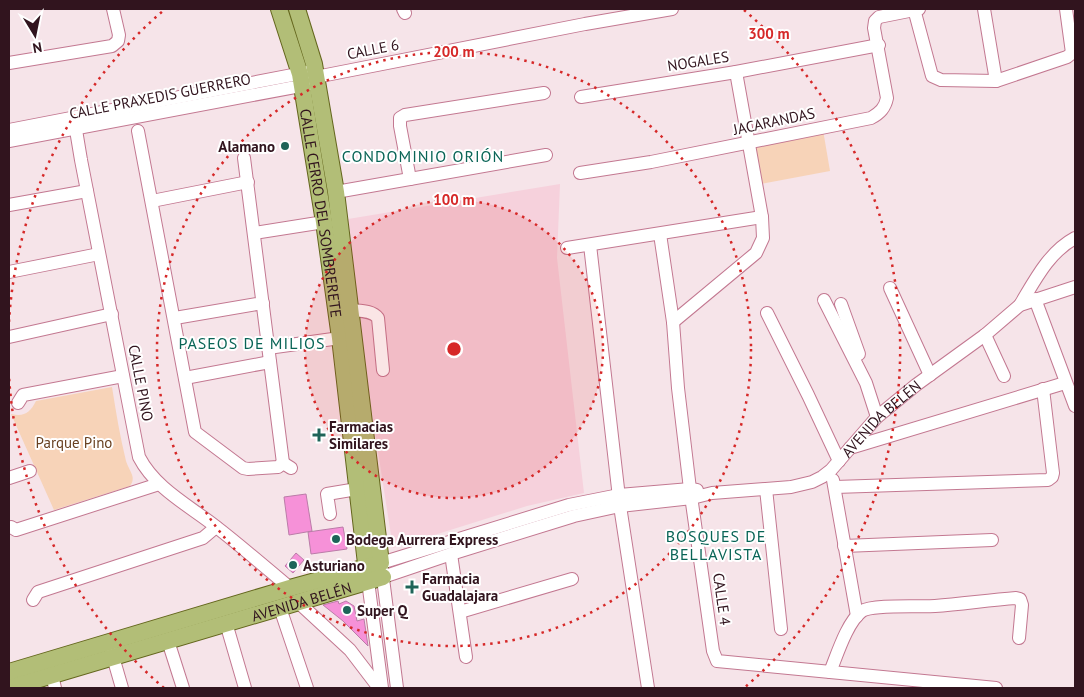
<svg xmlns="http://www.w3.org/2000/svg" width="1084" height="697" viewBox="0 0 1084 697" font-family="'PT Sans',sans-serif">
  <rect width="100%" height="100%" fill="#f6e4e9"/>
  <!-- built -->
  <path fill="#f6d1dc" d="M560 184 557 258 584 493 527 506 393 548 342 220Z"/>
  <!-- green -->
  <g fill="#f7d3b8">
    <path d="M823 130 830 171 755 185 748 144Z"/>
    <path d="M112 387C116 412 120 437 126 461 129 471 137 477 130 486L54 510 11 414C24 417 30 413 36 401Z"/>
  </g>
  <!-- building -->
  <g fill="#f691d8" stroke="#bb7ca8">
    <path d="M306 494 312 531 289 535 284 497Z"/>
    <path d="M343 527 347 549 311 554 308 532Z"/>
    <path d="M296 553 304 560 293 573 285 566Z"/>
    <path d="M338 601 339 604 346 601 354 606 357 621 364 619 368 646 343 621 323 605Z"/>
  </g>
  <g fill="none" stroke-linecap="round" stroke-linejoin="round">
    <defs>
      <g id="minor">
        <path d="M403 9 405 13"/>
        <path d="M914 9 932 76 941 80 996 81 1067 57 1072 53 1066 9"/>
        <path d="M984 9 996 81"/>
        <path d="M9 63 112 46 118 41 119 35 113 9"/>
        <path d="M316 77 585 24 672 9"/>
        <path d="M581 97 736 72 879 45"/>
        <path d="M74 118 81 160 139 457C155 488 188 505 215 526 241 546 265 567 290 588"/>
        <path d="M9 130 308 72"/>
        <path d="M138 131 195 432 243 468 248 469 278 467 283 463 291 468"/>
        <path d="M9 141 311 84"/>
        <path d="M244 158 283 463"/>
        <path d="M580 173 651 162 871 118C880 113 885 108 887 98L874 28 875 21 879 17 919 9"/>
        <path d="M410 179 400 126V118L405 115 544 93"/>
        <path d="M336 192 546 155"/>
        <path d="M152 201 248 182"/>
        <path d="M9 205 87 191"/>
        <path d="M254 233 324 222"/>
        <path d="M660 234 673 322 678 388 690 489 713 651 717 661 996 688"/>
        <path d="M590 245 620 506 648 688"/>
        <path d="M567 248 762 217"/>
        <path d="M9 272 99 254"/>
        <path d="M890 288 930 375"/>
        <path d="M1035 299 1075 406"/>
        <path d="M824 300 866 383 877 417"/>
        <path d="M841 304 859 354"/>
        <path d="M1020 305C1035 280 1049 252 1075 238"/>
        <path d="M351 310C360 311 372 310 378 318L383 370"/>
        <path d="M767 313 808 395 839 461"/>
        <path d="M175 318 263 303"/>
        <path d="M673 322 756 253 763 238 762 217 736 72"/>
        <path d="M985 335 1004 376"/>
        <path d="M9 337 112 314"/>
        <path d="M268 348 340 338"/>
        <path d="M185 378 270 362"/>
        <path d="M18 403 23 395 123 376"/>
        <path d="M850 448 1065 383"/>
        <path d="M9 478 30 471"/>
        <path d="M833 480 857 616"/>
        <path d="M835 487 1048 480 1052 477 1053 473 1043 389"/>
        <path d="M766 489 781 629"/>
        <path d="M330 514 327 494 357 489"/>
        <path d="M11 527 16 530 159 484"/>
        <path d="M844 546 992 540"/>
        <path d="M451 554 466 657"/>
        <path d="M370 575 368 581 382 688"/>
        <path id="s1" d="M383 577 451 554 574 516 620 506 692 498 712 493 791 487 812 482 822 477 831 470 877 417 916 385 985 335 1020 305 1075 287"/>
        <path d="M33 600 38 592 203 538 216 527"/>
        <path d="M298 602 350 650 379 688"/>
        <path d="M280 608 307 688"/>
        <path d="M460 612 572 579"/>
        <path d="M226 623 245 688"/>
        <path d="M168 641 183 688"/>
        <path d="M111 650 122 688"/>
        <path d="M830 672C837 655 847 622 862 611 873 604 919 607 935 606 962 604 989 600 1016 598L1020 599 1022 605 1019 638"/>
        <path d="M52 675 55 688"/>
        <path d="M397 688 381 563 569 505 619 495 690 489 697 490"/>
      </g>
      <g id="major">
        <path id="s2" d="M279 9 300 74 324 222 340 338 368 581"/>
        <path d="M9 672 290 588 381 563 336 192 314 64 297 9"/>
        <path id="s3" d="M9 688 383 577"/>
      </g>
    </defs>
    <!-- minor casing -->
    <use href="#minor" stroke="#c37891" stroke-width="14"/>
    <!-- major casing -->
    <use href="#major" stroke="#64661d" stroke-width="18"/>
    <!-- minor -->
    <use href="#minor" stroke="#fff" stroke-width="12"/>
    <!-- major -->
    <use href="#major" stroke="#b2be77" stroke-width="16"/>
  </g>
  <!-- distance rings -->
  <circle cx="454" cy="349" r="149" fill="#d62828" fill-opacity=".12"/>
  <g fill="none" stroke="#d62828" stroke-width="2.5" stroke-dasharray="2.5 5">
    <circle cx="454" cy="349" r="149"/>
    <circle cx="454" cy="349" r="297"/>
    <path d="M164 688A446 446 0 0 1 9 376M9 322A446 446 0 0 1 164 10M744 10A446 446 0 0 1 744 688"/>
  </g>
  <!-- markers -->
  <g fill="#1e6458" stroke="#fff" stroke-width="2">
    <circle cx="285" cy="146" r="5"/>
    <path d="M316.5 427.5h5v5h5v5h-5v5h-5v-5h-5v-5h5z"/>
    <circle cx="336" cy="539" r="5"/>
    <circle cx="293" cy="565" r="5"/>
    <path d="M409.5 579.5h5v5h5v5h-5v5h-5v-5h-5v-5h5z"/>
    <circle cx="347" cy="610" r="5"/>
  </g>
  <g text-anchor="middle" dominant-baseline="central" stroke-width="4" stroke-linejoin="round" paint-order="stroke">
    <!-- street labels -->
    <g font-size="15" fill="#31141e" stroke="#fff">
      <text transform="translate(373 49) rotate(-11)">CALLE 6</text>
      <text transform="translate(698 61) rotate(-9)">NOGALES</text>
      <text transform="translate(160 96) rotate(-11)">CALLE PRAXEDIS GUERRERO</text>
      <text transform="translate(774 121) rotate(-12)">JACARANDAS</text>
      <text stroke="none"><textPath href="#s2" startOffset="209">CALLE CERRO DEL SOMBRERETE</textPath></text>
      <text transform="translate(141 383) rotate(79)">CALLE PINO</text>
      <text stroke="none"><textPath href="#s1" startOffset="536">AVENIDA BELÉN</textPath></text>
      <text transform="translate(722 599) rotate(82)">CALLE 4</text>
      <text stroke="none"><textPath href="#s3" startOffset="305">AVENIDA BELÉN</textPath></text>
    </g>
    <!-- poi labels -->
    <g font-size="15" font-weight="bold" fill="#31141e" stroke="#fff" text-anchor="start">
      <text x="275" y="146" text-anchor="end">Alamano</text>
      <text x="329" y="426">Farmacias<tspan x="329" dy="17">Similares</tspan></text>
      <text x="346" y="539">Bodega Aurrera Express</text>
      <text x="303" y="565">Asturiano</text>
      <text x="422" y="578">Farmacia<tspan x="422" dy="17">Guadalajara</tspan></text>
      <text x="357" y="610">Super Q</text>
    </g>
    <!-- park labels -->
    <g font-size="15" fill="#684020" stroke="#fff">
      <text x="74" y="442">Parque Pino</text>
    </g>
    <!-- neighbourhood labels -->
    <g font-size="16" letter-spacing="1" fill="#096456" stroke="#fff">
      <text x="423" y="156">CONDOMINIO ORIÓN</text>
      <text x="252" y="343">PASEOS DE MILIOS</text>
      <text x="716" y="536">BOSQUES DE<tspan x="716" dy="18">BELLAVISTA</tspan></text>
    </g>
  </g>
  <circle cx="454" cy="349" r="8" fill="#d62828" stroke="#fff" stroke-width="2.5"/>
  <g font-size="15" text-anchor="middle" font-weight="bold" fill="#d62828" stroke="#fff" stroke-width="4" stroke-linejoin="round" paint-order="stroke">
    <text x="769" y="39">300 m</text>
    <text x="454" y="57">200 m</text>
    <text x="454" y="205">100 m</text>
  </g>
  <!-- border -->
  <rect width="1084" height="697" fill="none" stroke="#31141e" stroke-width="20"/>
  <!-- north arrow -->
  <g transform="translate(35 35) rotate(170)" stroke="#ffffff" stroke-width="4" paint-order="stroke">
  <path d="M0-4L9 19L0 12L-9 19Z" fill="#31141e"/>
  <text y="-8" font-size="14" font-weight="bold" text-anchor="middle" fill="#31141e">N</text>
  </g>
</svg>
